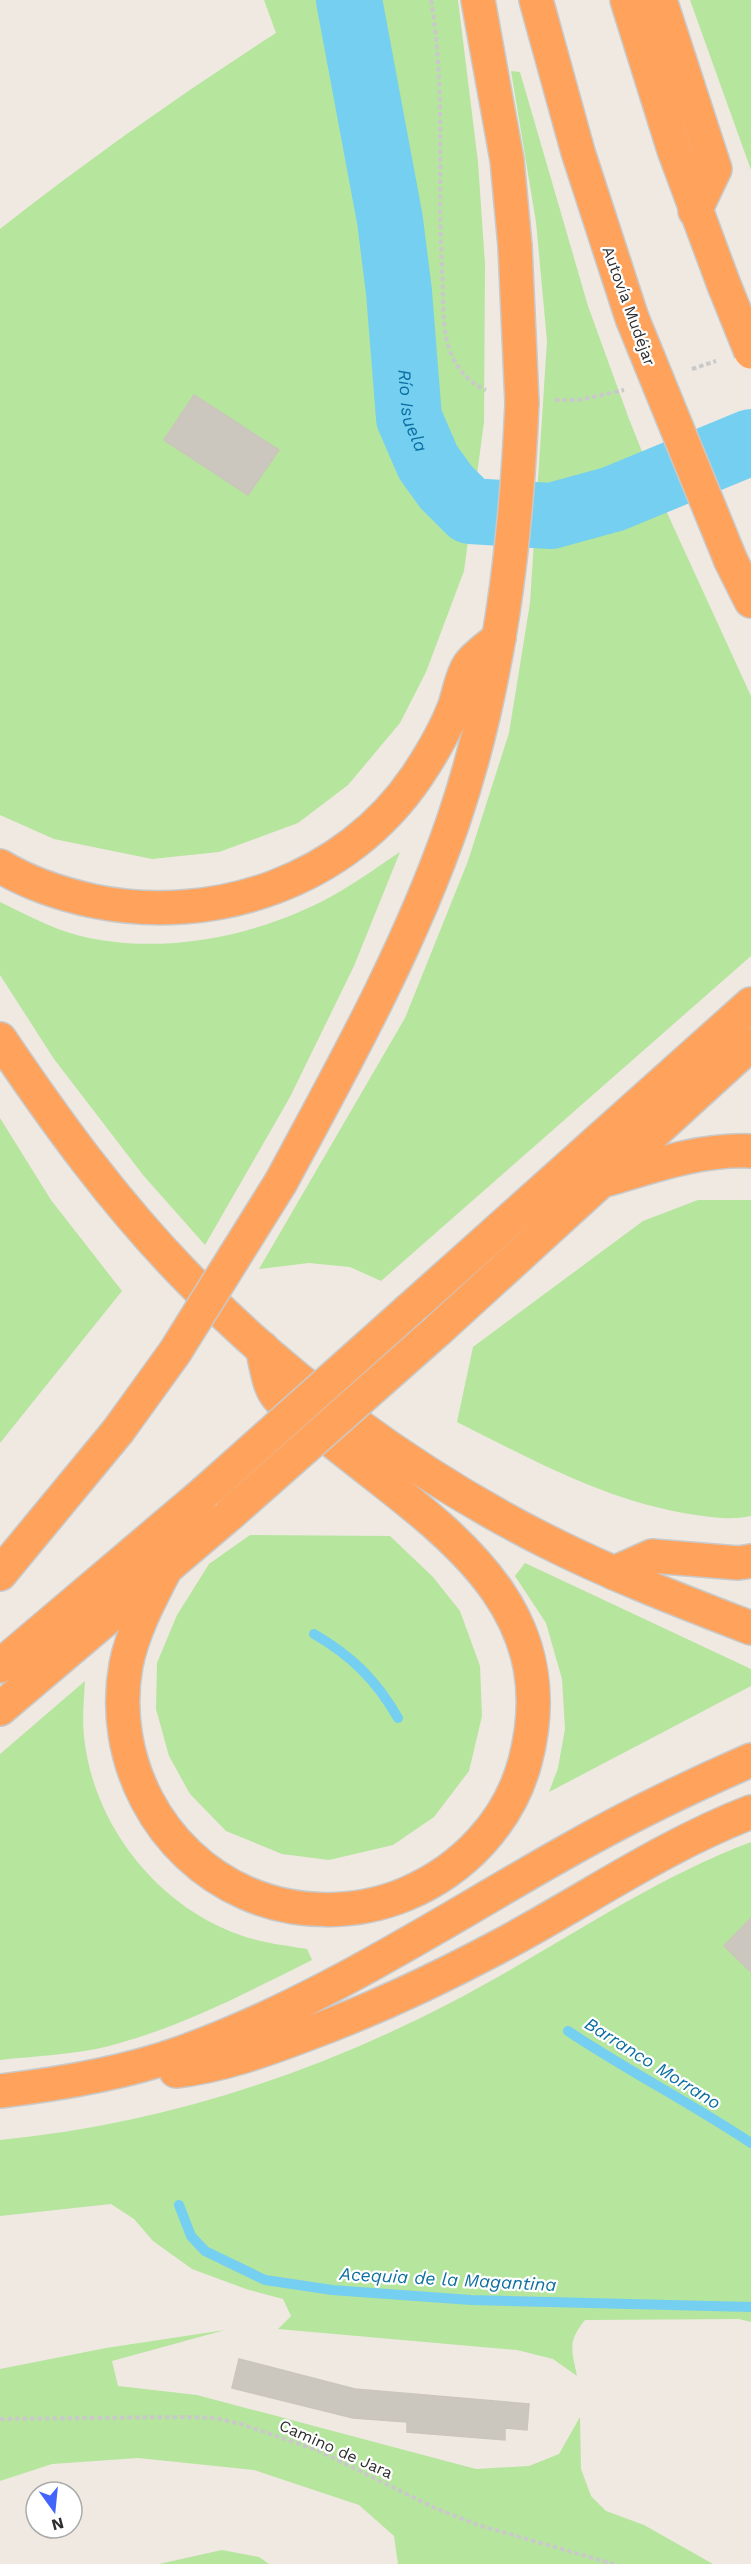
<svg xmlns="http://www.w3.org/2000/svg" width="751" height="2564" viewBox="0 0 751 2564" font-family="'Work Sans',sans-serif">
  <rect width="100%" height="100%" fill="#efe9e1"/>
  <!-- green -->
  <g fill="#b6e59e">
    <path d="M264 0H458L478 162 485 264 484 422 464 571 426 672 400 723 348 785 298 823 219 852 152 859 54 839 0 815V229C89 159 181 94 276 33Z"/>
    <path d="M690 0H751V170Z"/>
    <path d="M511 71 520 72 588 306 629 419 663 504 751 696V956L381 1281 350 1267 309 1263 259 1269 405 1018 468 861 509 733 530 603 547 341 536 222Z"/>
    <path d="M400 852 354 966 290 1097 205 1245 143 1175 54 1059 0 975V902C19 911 38 921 58 929 145 961 261 938 339 892 360 880 380 865 400 852Z"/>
    <path d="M0 1118 51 1200 122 1291 0 1443Z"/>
    <path d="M698 1200H751V1516C732 1520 716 1518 696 1515 608 1502 535 1461 457 1422L473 1347 643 1221Z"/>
    <path d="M250 1535 390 1536 433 1577 460 1611 480 1666 482 1716 469 1771 434 1817 393 1845 329 1860 282 1854 226 1831 190 1794 169 1756 156 1709 157 1663 177 1615 209 1564Z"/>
    <path d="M525 1563 751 1669V1686L549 1792 558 1768 565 1729 562 1679 546 1623 515 1576Z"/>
    <path d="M85 1681C84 1699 82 1718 84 1736 93 1828 163 1914 253 1939 270 1944 289 1946 307 1949L312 1960C246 1993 177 2029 105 2047 71 2055 34 2056 0 2060V1754Z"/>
    <path d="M751 1842V2322L739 2319 585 2320C567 2342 572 2350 577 2376L553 2359 517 2350 278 2329 291 2316 283 2299 246 2289 192 2269 153 2241 134 2219 111 2204 0 2216V2140C158 2125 312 2075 452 2002 552 1950 645 1882 751 1842Z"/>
    <path d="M225 2330 112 2361 118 2386 197 2395 476 2469 529 2466 559 2454 580 2417 581 2469 591 2496 606 2511 644 2525 713 2564H398L394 2536 359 2505 254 2470 138 2458 52 2464 0 2481V2369L106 2348Z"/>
    <path d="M222 2550 259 2557 269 2564H159Z"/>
  </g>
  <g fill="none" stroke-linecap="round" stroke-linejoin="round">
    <!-- stream -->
    <g stroke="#75cff0" stroke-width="10">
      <path d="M314 1634C352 1656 376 1680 398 1718"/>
      <path d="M568 2031C628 2071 691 2103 751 2143"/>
      <path d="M179 2205 191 2236 205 2251 265 2280 332 2290 471 2300 751 2307"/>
    </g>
    <!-- river -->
    <path stroke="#75cff0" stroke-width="66" id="s1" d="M349 0 390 220 399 292 409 418 428 462 446 487 470 511 551 516 613 499 751 442"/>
  </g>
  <!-- building -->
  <g fill="#cbc7bf" stroke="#cbc5ba" stroke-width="1.5">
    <path d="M194 395 279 450 248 495 164 440Z"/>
    <path d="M751 1918V1972L724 1946Z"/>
    <path d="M239 2359 355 2389 529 2404 527 2430 505 2428V2440L407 2432V2422L353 2418 232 2388Z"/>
  </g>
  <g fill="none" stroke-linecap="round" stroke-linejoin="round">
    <defs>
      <g id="highway">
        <path d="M478 0 507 160 515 246"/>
        <path d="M536 0 578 152 632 318"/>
        <path d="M627 0 674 150 724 285"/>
        <path d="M660 0 715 169 695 211"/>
        <path d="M731 561 751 601"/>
        <path d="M0 866C28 883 61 894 93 901 215 926 346 881 417 776 431 755 445 731 454 708 459 695 461 677 469 665 476 655 490 646 499 638"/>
        <path d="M0 1039C56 1122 114 1202 184 1274 286 1380 412 1473 544 1540 611 1574 681 1601 751 1628"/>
        <path d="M609 1179C656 1165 701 1149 751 1151"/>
        <path d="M281 1182C344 1065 409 949 453 822 499 687 516 545 522 403"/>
        <path d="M409 1310 751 1004"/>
        <path d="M438 1330 751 1044"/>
        <path d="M167 1566C151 1597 133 1630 126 1665 109 1759 159 1855 246 1893 296 1915 356 1915 406 1894 463 1870 509 1822 525 1762 567 1604 442 1529 336 1444 318 1430 291 1413 277 1396 268 1385 266 1362 262 1348"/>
        <path d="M614 1573 652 1556 738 1563 751 1561"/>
        <path d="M0 1574 118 1431"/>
        <path d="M0 1666 204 1493"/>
        <path d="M0 1709 231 1513"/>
        <path d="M176 2071C221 2066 265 2050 307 2034 372 2010 436 1980 498 1947 583 1902 661 1847 751 1812"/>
        <path d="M0 2091C60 2084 121 2074 178 2054 315 2006 438 1924 564 1853 625 1818 687 1788 751 1760"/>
      </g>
    </defs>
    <!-- highway casing -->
    <use href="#highway" stroke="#c9c9c9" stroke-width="36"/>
    <!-- path -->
    <g stroke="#c9c9c9" stroke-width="4" stroke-dasharray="4.5 3" stroke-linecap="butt">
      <path d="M431 0C446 89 437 180 442 269 444 295 441 327 450 351 457 369 468 382 486 390"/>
      <path d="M692 369 716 361"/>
      <path d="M555 400H579L624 390"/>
      <path d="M0 2419 184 2417 215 2418 241 2424 317 2450 435 2508 478 2525 614 2564"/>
    </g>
    <!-- highway -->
    <use href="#highway" stroke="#ffa35c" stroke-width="33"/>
    <defs>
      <g id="highway-bridge">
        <path d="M515 246 522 403"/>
        <path d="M724 285 751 352"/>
        <path d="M632 318 731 561"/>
        <path d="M118 1431 175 1352 281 1182"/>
        <path d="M204 1493 409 1310"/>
        <path d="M231 1513 438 1330"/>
      </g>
    </defs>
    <!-- highway-bridge casing -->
    <use href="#highway-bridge" stroke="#c9c9c9" stroke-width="36" stroke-linecap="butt"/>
    <!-- highway-bridge -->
    <use href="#highway-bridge" stroke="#ffa35c" stroke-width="33"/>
  </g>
  <g text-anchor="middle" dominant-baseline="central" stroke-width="4.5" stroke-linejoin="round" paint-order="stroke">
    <!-- street labels -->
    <g font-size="16" fill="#2e2e2e" stroke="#fff">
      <text transform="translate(629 306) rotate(70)">Autovía Mudéjar</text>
      <text transform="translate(336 2449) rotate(24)">Camino de Jara</text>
    </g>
    <!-- water labels -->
    <g font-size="18" font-style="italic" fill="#0d6fa3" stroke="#fff">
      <text stroke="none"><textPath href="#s1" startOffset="416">Río Isuela</textPath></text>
      <text transform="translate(653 2063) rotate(32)">Barranco Morrano</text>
      <text transform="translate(448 2279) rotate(3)">Acequia de la Magantina</text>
    </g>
  </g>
  <!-- north arrow -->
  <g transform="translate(54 2510) rotate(165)"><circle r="28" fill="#ffffff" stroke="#ababab" stroke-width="1.5"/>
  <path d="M0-4.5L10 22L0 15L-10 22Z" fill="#4264fb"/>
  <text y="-9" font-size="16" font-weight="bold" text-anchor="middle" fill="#2e2e2e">N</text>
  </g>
</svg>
